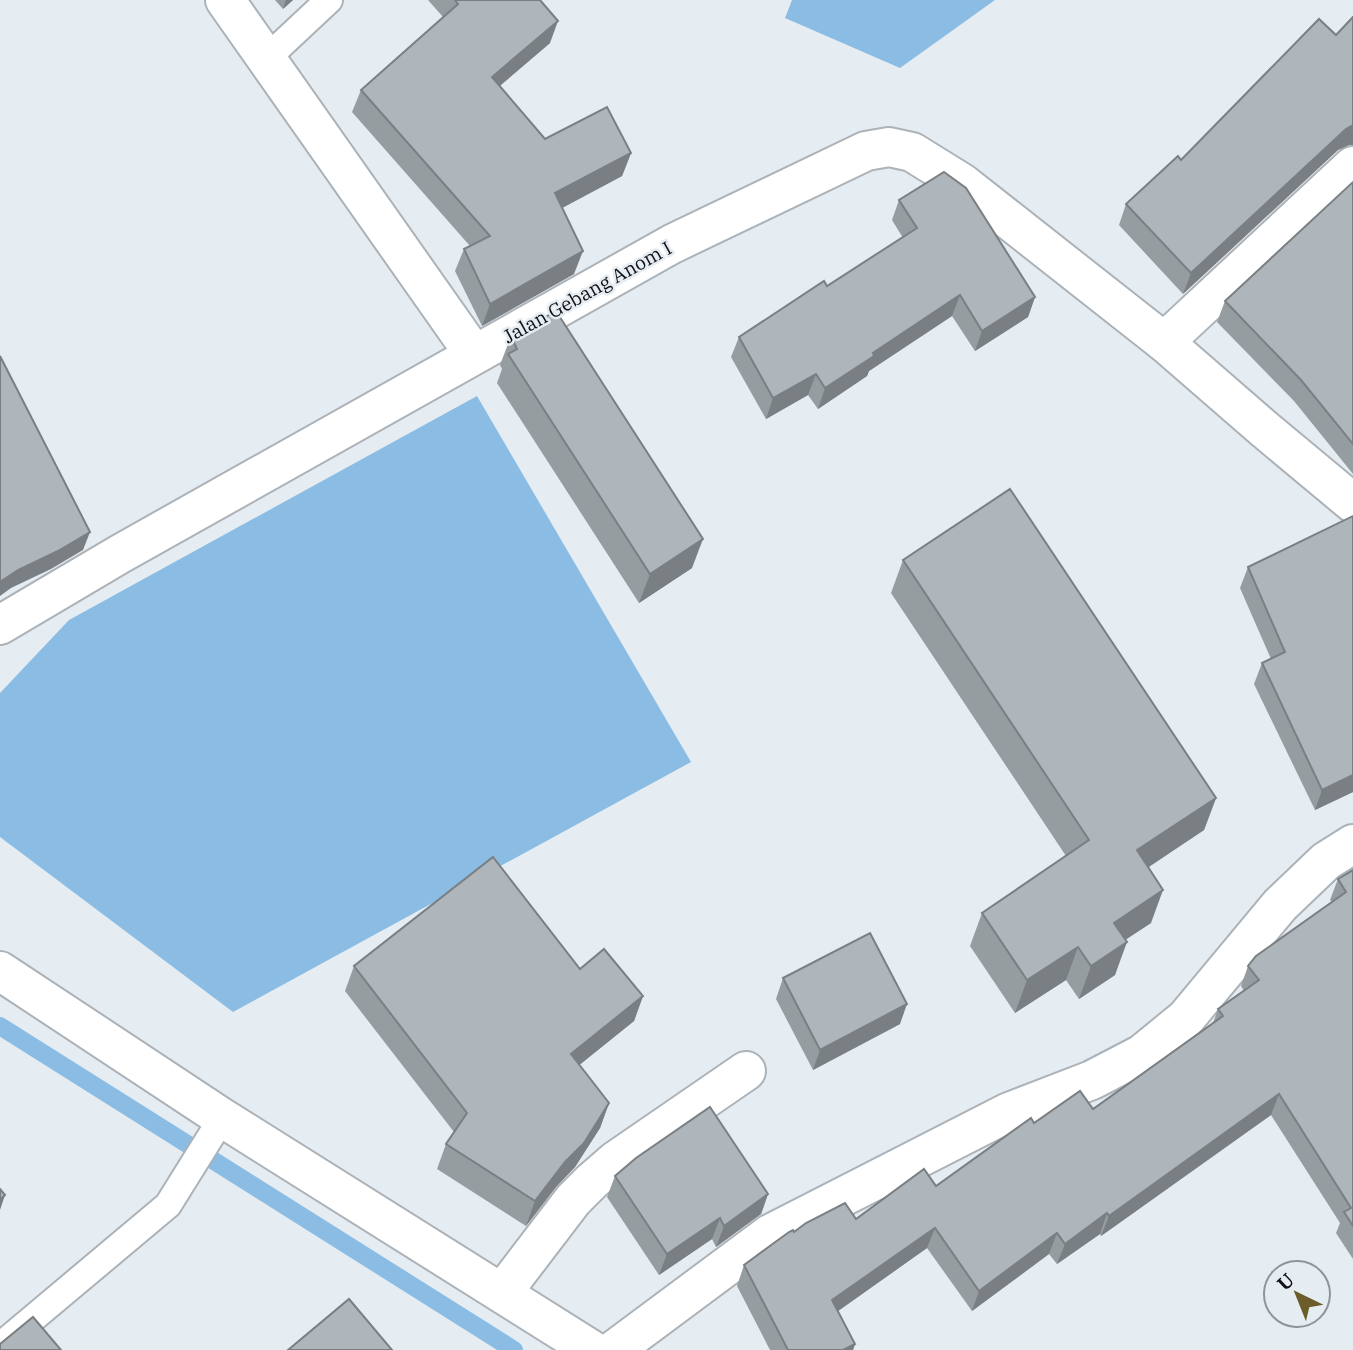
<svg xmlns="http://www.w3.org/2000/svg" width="1353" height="1350" viewBox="0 0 1353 1350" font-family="'IBM Plex Serif',serif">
  <rect width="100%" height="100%" fill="#e5ecf2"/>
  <!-- water -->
  <g fill="#8bbde4">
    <path d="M792 0H995L900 68 785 18Z"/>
    <path d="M477 396 691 762 233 1012 0 837V693L69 620Z"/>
  </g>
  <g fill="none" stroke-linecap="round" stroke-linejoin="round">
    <!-- stream -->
    <path stroke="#8bbde4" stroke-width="18" d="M0 1026 514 1350"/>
    <defs>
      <g id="service">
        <path d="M267 58 329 0"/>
        <path d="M0 1346 168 1205 216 1128 221 1117"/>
      </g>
      <g id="minor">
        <path d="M225 0 474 354"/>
        <path d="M1164 342 1353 166"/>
        <path d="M0 625 120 554 672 244 866 151 889 147 912 152 962 183 1164 342 1263 428 1353 503"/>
        <path d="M502 1293 573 1200 592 1181 615 1161 746 1071"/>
        <path d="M614 1350 770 1234 1009 1112 1092 1080 1142 1054 1186 1018 1280 905 1326 861 1353 844"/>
      </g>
      <path id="tertiary" d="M0 971 221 1117 592 1350"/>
    </defs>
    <!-- service casing -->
    <use href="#service" stroke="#abb2b8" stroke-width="30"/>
    <!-- minor casing -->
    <use href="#minor" stroke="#abb2b8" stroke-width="42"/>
    <!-- tertiary casing -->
    <use href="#tertiary" stroke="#abb2b8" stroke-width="42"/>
    <!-- service -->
    <use href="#service" stroke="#fff" stroke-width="26"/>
    <!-- minor -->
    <use href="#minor" stroke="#fff" stroke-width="38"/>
    <!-- tertiary -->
    <use href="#tertiary" stroke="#fff" stroke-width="38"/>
  </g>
  <!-- wall -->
  <g fill="#969da1">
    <path d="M275 0H293L283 9Z"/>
    <path d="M428 0H540L550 43 500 86 545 139 631 153 622 176 562 208 574 274 482 326 455 271 464 249 470 246 352 112 361 90 443 17Z"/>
    <path d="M1349 145 1338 150 1183 294 1119 225 1126 204 1181 160Z"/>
    <path d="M1353 182V474L1294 401 1217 322 1225 301Z"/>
    <path d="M899 200 1035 297 1028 317 975 351 952 316 869 371 867 376 818 409 808 395 766 419 731 357 739 337 827 286 903 238 892 220Z"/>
    <path d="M511 336 692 568 639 603 497 383 502 369 500 365Z"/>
    <path d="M903 560 1216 798 1204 830 1148 867 1151 923 1125 940 1115 975 1079 999 1066 980 1015 1013 970 946 982 913 1066 856 891 593Z"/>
    <path d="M1248 567 1353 792 1315 810 1254 684 1262 663 1271 659 1240 588Z"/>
    <path d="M1353 870V1259L1336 1233 1340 1223 1271 1115 1101 1236 1100 1234 1057 1264 1049 1254 972 1311 927 1248 838 1311 855 1344 853 1350H770L737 1286 744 1265 794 1232 856 1219 936 1186 1034 1123 1093 1109 1213 1023 1218 1009 1244 991 1241 986 1248 966 1332 902 1330 900 1338 879Z"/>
    <path d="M354 966 580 969 643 996 634 1021 579 1065 609 1103 600 1128 575 1167 556 1187 526 1226 437 1169 446 1144 454 1132 345 991Z"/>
    <path d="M783 978 900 1024 813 1070 776 999Z"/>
    <path d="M615 1176 768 1194 761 1214 716 1247 712 1239 659 1275 607 1197Z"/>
  </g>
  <!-- shaded-wall -->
  <g fill="#7a7f83">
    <path d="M286 0H293L283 9Z"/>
    <path d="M558 21 550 43 484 99 492 77Z"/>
    <path d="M1353 125V145H1349L1338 150 1183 294 1191 273 1346 129Z"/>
    <path d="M631 153 622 176 547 216 555 193Z"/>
    <path d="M583 251 574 274 482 326 490 304Z"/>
    <path d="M960 295 952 316 869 371 867 376 818 409 825 388 873 353Z"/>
    <path d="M1035 297 1028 317 975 351 982 331Z"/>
    <path d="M816 374 808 395 766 419 773 398Z"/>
    <path d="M90 532 83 550 51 569 11 588 0 596V582L18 570Z"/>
    <path d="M703 539 692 568 639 603 650 574Z"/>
    <path d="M1353 775V792L1315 810 1322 790Z"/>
    <path d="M1216 798 1204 830 1125 883 1137 850Z"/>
    <path d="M1163 890 1151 923 1102 955 1114 923Z"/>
    <path d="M1127 942 1115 975 1079 999 1091 966Z"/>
    <path d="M1078 947 1066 980 1015 1013 1027 980Z"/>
    <path d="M643 996 634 1021 562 1079 571 1054Z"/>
    <path d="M907 1004 900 1024 813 1070 820 1050Z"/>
    <path d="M1279 1094 1271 1115 1101 1236 1109 1216Z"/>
    <path d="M609 1103 600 1128 575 1167 556 1187 526 1226 535 1201Z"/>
    <path d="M768 1194 761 1214 716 1247 724 1226Z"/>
    <path d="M5 1195 0 1210V1200Z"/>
    <path d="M1107 1213 1100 1234 1057 1264 1065 1244Z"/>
    <path d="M720 1218 712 1239 659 1275 667 1254Z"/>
    <path d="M935 1228 927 1248 824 1321 832 1300Z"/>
    <path d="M1057 1233 1049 1254 972 1311 979 1291Z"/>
    <path d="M855 1344 853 1350H843Z"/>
  </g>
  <!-- building -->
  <g fill="#aeb6bb" stroke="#7a7f83" stroke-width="2">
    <path d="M455 0H540L558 21 492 77 545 139 607 107 631 153 555 193 583 251 490 304 464 249 490 236 361 90 458 4Z"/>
    <path d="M1353 17V125L1346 129 1191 273 1126 204 1178 156 1181 160 1319 19 1336 35Z"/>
    <path d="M944 172 966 188 1035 297 982 331 960 295 873 353 874 356 825 388 816 374 773 398 739 337 824 281 827 286 917 228 899 200Z"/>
    <path d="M1353 182V444L1301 380 1225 301Z"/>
    <path d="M556 311 703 539 650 574 508 354 517 349 511 336Z"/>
    <path d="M0 356 90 532 58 551 18 570 0 582Z"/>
    <path d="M1010 489 1216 798 1137 850 1163 890 1114 923 1127 942 1091 966 1078 947 1027 980 982 913 1089 840 903 560Z"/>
    <path d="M1353 516V775L1322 790 1262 663 1285 652 1248 567Z"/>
    <path d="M493 857 580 969 604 949 643 996 571 1054 609 1103 584 1143 565 1162 535 1201 446 1144 467 1113 354 966Z"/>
    <path d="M1353 870V1226L1344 1212 1351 1208 1279 1094 1109 1216 1107 1213 1065 1244 1057 1233 979 1291 935 1228 832 1300 855 1344 843 1350H788L744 1265 789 1232 793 1230 794 1232 806 1223 845 1203 856 1219 924 1169 936 1186 1031 1118 1034 1123 1080 1091 1093 1109 1223 1016 1218 1009 1259 980 1248 966 1256 956 1346 892 1338 879Z"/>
    <path d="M870 933 907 1004 820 1050 783 978Z"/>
    <path d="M710 1107 768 1194 724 1226 720 1218 667 1254 615 1176 636 1158Z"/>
    <path d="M0 1189 5 1195 0 1200Z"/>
    <path d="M349 1299 392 1350H288Z"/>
    <path d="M33 1317 61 1350H0V1344Z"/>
  </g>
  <g text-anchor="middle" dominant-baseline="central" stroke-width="5" stroke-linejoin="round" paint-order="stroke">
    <!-- street labels -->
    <g font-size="19" fill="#0f1113" stroke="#e5ecf2">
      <text transform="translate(587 292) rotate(-29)">Jalan Gebang Anom I</text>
    </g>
  </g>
  <!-- north arrow -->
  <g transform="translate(1297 1294) rotate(317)"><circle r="33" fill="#e5ecf2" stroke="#8f9499" stroke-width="2"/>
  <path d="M0-5L12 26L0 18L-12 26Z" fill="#6c5c2a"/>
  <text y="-10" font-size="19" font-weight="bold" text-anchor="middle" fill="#0f1113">U</text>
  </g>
</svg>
